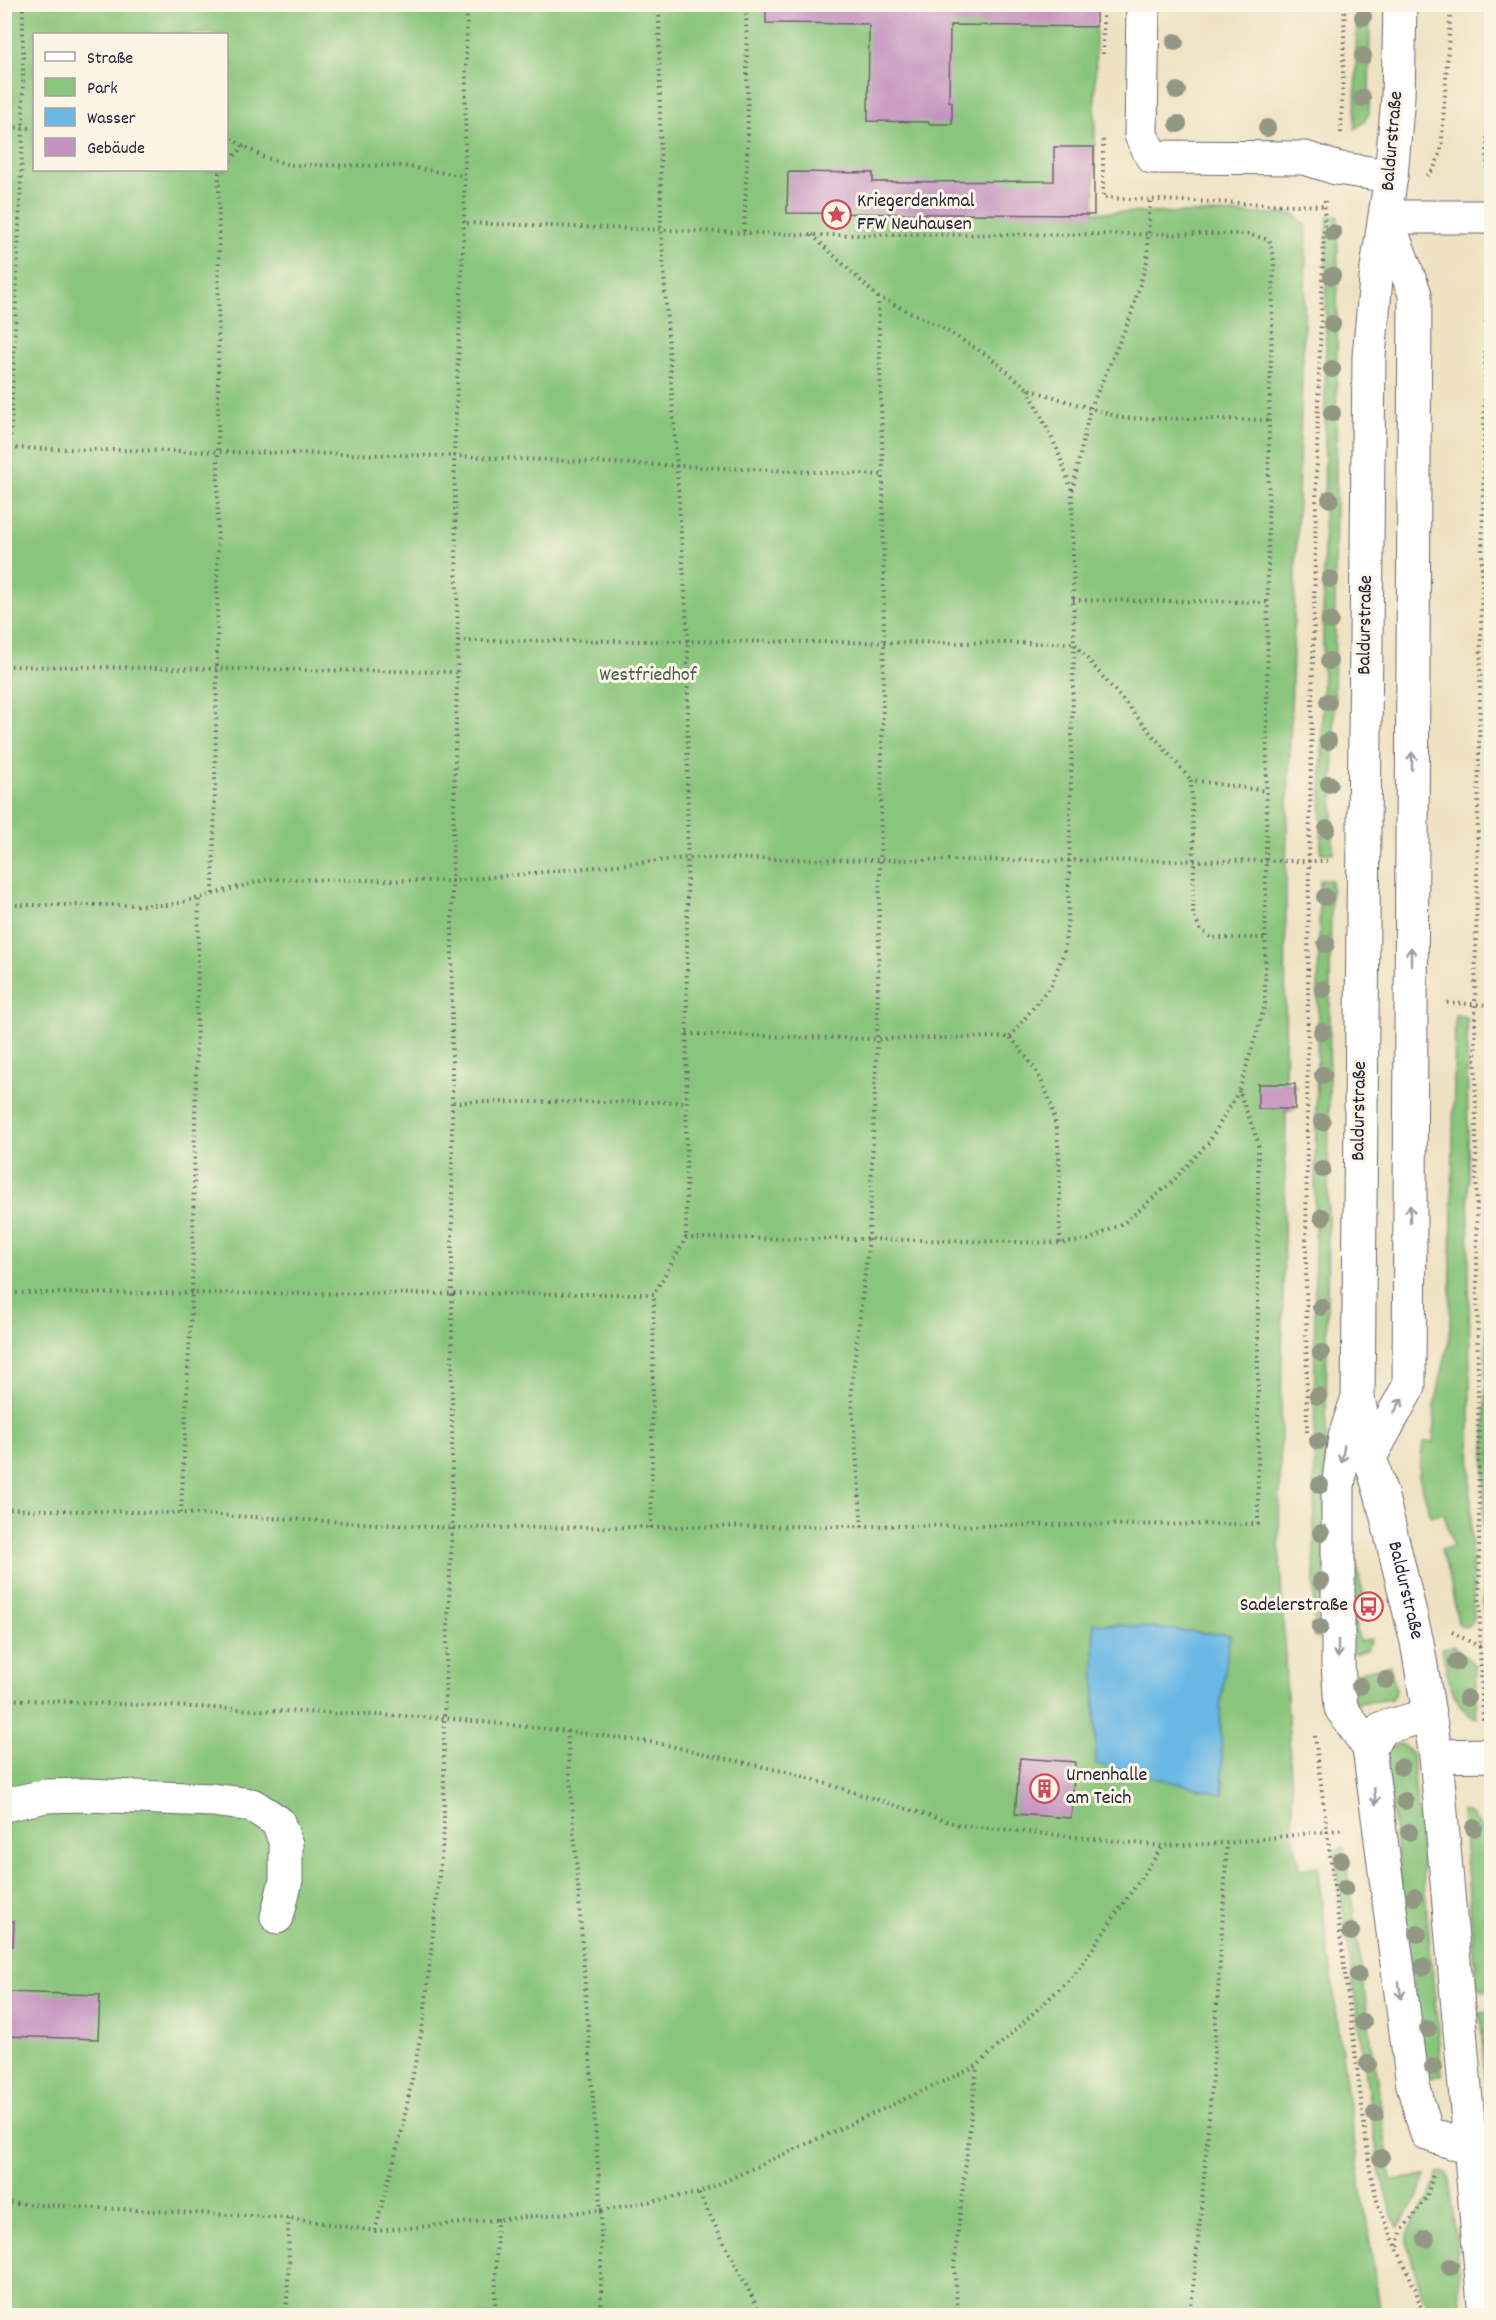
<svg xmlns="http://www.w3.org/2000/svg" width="1496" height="2320" viewBox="0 0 1496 2320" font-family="Dekko,sans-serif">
  <rect width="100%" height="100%" fill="#fcf5e5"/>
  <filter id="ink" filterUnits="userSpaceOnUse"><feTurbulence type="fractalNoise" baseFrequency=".0167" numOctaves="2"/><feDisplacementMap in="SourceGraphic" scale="12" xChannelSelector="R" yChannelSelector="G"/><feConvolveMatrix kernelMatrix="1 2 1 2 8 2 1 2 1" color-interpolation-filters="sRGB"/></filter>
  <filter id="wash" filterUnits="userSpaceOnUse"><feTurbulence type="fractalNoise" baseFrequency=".008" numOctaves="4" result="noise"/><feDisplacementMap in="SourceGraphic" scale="24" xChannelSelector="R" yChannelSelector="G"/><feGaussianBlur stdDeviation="1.35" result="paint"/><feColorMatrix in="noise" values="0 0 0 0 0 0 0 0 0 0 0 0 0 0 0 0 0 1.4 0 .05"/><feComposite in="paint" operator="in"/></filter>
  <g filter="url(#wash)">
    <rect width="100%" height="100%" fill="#efe2c2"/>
    <!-- green -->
    <g fill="#89c57b" stroke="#56745b" stroke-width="1.5" fill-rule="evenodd">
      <path d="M5 5H1096L1094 212 1294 214 1307 227 1286 861 1285 1083 1295 1084V1109L1286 1110 1279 1542 1294 1836 1299 1869 1317 1866 1350 2114 1381 2315 5 2316ZM34 34H226V170H34ZM1094 1624 1229 1635 1220 1707 1223 1793Z"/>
      <path d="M1357 5H1370L1369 113 1364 122 1355 129Z"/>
      <path d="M1338 216 1333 853H1321L1327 217Z"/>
      <path d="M1320 880H1331L1324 1639 1314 1638 1315 1182Z"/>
      <path d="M1491 1003 1492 1642H1491L1483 1606Z"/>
      <path d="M1455 1015 1467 1017 1471 1533 1474 1620 1469 1626 1464 1627 1458 1623 1450 1580 1441 1550 1453 1546 1444 1513 1431 1516 1419 1476 1423 1442H1433L1435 1405 1450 1335Z"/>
      <path d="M1350 1532 1364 1597 1350 1602 1359 1642 1372 1639 1367 1650 1347 1656Z"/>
      <path d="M1454 1646 1475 1665 1477 1718C1451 1708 1448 1673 1442 1648Z"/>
      <path d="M1390 1665 1396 1691 1391 1699 1369 1702 1351 1703 1349 1675Z"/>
      <path d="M1401 1744 1412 1753 1442 2075 1429 2078 1425 2074 1385 1755 1390 1747Z"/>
      <path d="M1462 1812 1471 1814 1486 1835 1491 1849V1990L1483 1991 1477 1987Z"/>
      <path d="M1344 1847 1391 2180 1426 2176 1419 2197 1398 2227C1379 2187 1376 2141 1369 2098 1357 2016 1346 1934 1335 1852Z"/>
      <path d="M1491 2011H1492L1491 2149 1480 2012Z"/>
      <path d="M1442 2172 1447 2175 1450 2180 1462 2315H1430C1425 2300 1403 2242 1408 2231 1416 2212 1437 2195 1437 2173Z"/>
    </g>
    <!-- water -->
    <path fill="#6bb8e5" stroke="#466d90" stroke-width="1.5" d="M1094 1623 1230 1635 1220 1707 1223 1794 1096 1764Z"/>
    <g id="blocks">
      <!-- building -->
      <g fill="#c493bf">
        <path d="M766 5H1096V27L950 25 949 101 952 102V124H929V122L868 121 869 24 766 23Z"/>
        <path d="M1054 147H1094V215L787 213 788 172 873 173V182L1054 181Z"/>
        <rect x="1258" y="1084" width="37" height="25"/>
        <path d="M1020 1758 1075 1762 1071 1818 1015 1814Z"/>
        <path d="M4 1920 14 1921 13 1946H4Z"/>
        <path d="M4 1992 100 1995 98 2039 4 2036Z"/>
      </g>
    </g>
  </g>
  <g filter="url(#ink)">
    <use href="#blocks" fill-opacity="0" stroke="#6a656a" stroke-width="1.5"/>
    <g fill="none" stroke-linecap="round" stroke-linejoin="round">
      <defs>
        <g id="minor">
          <path d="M1143 4 1141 135 1152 157 1305 158 1336 168 1391 176"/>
          <path id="s1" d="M1400 4 1398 97 1391 176 1377 268 1369 356 1358 1398 1370 1457 1382 1497 1417 1642 1436 1756 1485 2316"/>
          <path d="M1386 217H1492"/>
          <path d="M1356 1403 1345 1436 1338 1487V1664L1341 1708 1369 1748"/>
          <path d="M1370 1457 1409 1386 1415 294 1386 217"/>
          <path d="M1429 1715 1382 1728 1369 1748 1413 2085 1427 2134 1470 2148"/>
          <path d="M1436 1756 1492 1755"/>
          <path d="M4 1805 46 1796 85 1795 212 1800 252 1805 278 1822 286 1844V1880L277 1917"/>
        </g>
      </defs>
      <!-- minor casing -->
      <use href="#minor" stroke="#6a656a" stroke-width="35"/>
      <!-- path -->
      <g stroke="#6a656a" stroke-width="4" stroke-dasharray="1.5 4.5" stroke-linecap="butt">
        <path d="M659 4 661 228 688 640 686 1238"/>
        <path d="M1103 54V4"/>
        <path d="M4 127 34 128"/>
        <path d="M1341 133 1345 4"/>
        <path d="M226 136 263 157 290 165 403 166 464 176"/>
        <path d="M1103 140V198L1323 206"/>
        <path d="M226 164 244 146"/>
        <path d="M1427 176 1433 170 1441 152 1451 4"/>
        <path d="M1487 181 1488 4"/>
        <path d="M744 231 748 133 746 4"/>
        <path d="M812 235 878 297 937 325 990 357 1028 389 1122 418 1269 420"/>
        <path d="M1028 389 1057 449 1072 491"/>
        <path d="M4 448 454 456 883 475"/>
        <path d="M1484 450 1492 449"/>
        <path d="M1073 600 1268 602"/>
        <path d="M458 641C663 640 869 643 1074 643L1191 780"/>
        <path d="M5 666 457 672"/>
        <path d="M4 682 10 448 23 128V4"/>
        <path d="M213 894 268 879 452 881 687 858 879 860 1328 861"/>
        <path d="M4 905H170L199 898"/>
        <path d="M1264 938H1212L1200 929 1193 914 1194 860 1191 780 1266 791"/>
        <path d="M1447 1003 1492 1005"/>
        <path d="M687 1034 877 1039 1010 1037C1024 1054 1038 1070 1046 1091 1064 1131 1059 1199 1060 1243"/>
        <path d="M1010 1037 1052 984 1064 952 1068 916 1074 643 1072 492 1090 409 1130 318 1147 261 1150 199"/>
        <path d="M453 1102H686"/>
        <path d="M4 1293 654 1294 686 1238 869 1239 1060 1243 1089 1240 1125 1222 1173 1181 1209 1142 1239 1091"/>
        <path d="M1307 1432 1306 1263 1309 861 1318 405 1325 201"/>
        <path d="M4 1509 181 1513 452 1528 1258 1524V1142L1239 1091 1265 1005 1269 420 1274 261 1269 240 1248 234 811 235 464 223"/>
        <path d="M181 1513 192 1292 199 898 213 894 217 668 219 173 222 170"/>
        <path d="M862 1527 851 1390 869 1239 877 1039 884 643 883 475 878 297"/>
        <path d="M651 1528 654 1294"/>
        <path d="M1452 1632 1480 1647 1475 1004 1487 251"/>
        <path d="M4 1699 444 1718 567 1731 657 1743 795 1774 959 1825 1163 1846 1227 1843 1345 1829"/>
        <path d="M1483 1720 1480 1647 1492 1649"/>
        <path d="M567 1731 601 2210H600"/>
        <path d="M1315 1736 1370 2170 1378 2205 1416 2291 1423 2316"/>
        <path d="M699 2194 762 2316"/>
        <path d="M4 2203 288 2218 375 2231 601 2210 699 2193 977 2066 1075 1974 1163 1846"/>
        <path d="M375 2231 402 2130 424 2018 444 1829V1718L452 1528V881L458 641 454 456 464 223 467 4"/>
        <path d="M1398 2246 1401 2232 1427 2197 1433 2174"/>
        <path d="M286 2316 289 2262 288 2218"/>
        <path d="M495 2316 497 2220H499"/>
        <path d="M601 2316V2210"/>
        <path d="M958 2316 954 2265 977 2066"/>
        <path d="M1190 2316C1208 2158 1218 2001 1227 1843"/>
      </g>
      <!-- minor -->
      <use href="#minor" stroke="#fff" stroke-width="33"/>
    </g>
    <!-- trees -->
    <g fill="#929884">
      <circle cx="1363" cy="17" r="9"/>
      <circle cx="1175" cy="42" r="9"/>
      <circle cx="1363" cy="56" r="9"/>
      <circle cx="1177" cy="91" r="9"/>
      <circle cx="1362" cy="98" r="9"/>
      <circle cx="1178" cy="124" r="9"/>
      <circle cx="1267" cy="128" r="9"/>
      <circle cx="1333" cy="233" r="9"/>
      <circle cx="1332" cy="276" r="9"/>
      <circle cx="1332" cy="324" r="9"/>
      <circle cx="1332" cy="369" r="9"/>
      <circle cx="1332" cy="413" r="9"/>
      <circle cx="1330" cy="499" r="9"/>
      <circle cx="1330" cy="579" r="9"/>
      <circle cx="1330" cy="621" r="9"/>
      <circle cx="1329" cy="661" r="9"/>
      <circle cx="1328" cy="702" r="9"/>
      <circle cx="1328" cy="741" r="9"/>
      <circle cx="1329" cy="784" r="9"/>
      <circle cx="1327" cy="829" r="9"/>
      <circle cx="1325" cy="897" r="9"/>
      <circle cx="1326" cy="944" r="9"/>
      <circle cx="1323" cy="989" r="9"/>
      <circle cx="1322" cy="1032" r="9"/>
      <circle cx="1323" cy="1075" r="9"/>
      <circle cx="1322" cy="1122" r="9"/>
      <circle cx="1322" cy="1169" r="9"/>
      <circle cx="1322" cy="1217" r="9"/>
      <circle cx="1321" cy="1307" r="9"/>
      <circle cx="1321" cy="1353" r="9"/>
      <circle cx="1318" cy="1396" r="9"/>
      <circle cx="1318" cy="1441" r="9"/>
      <circle cx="1320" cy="1485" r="9"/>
      <circle cx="1321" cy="1533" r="9"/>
      <circle cx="1321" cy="1581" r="9"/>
      <circle cx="1320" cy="1627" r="9"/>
      <circle cx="1456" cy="1662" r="9"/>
      <circle cx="1386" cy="1680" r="9"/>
      <circle cx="1360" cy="1686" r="9"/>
      <circle cx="1467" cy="1698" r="9"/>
      <circle cx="1401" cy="1767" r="9"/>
      <circle cx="1405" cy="1801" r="9"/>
      <circle cx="1474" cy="1828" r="9"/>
      <circle cx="1409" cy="1832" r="9"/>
      <circle cx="1341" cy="1860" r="9"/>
      <circle cx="1345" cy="1888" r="9"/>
      <circle cx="1414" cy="1897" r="9"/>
      <circle cx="1351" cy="1932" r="9"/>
      <circle cx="1418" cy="1934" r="9"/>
      <circle cx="1423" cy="1967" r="9"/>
      <circle cx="1358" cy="1975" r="9"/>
      <circle cx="1363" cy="2022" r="9"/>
      <circle cx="1428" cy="2029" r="9"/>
      <circle cx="1368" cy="2064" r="9"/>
      <circle cx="1433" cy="2067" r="9"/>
      <circle cx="1375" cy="2114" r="9"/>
      <circle cx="1381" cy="2158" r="9"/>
      <circle cx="1426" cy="2239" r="9"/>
      <circle cx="1450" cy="2267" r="9"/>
    </g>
    <!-- one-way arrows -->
    <defs><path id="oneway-shaft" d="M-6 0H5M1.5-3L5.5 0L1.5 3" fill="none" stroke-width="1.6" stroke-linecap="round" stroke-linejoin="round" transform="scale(1.5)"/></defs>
    <g stroke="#9c9ca7">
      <use href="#oneway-shaft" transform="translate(1412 761) rotate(-90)"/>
      <use href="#oneway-shaft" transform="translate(1411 956) rotate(-90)"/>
      <use href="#oneway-shaft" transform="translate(1410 1214) rotate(-90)"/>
      <use href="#oneway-shaft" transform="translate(1398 1406) rotate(-61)"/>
      <use href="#oneway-shaft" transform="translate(1343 1454) rotate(98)"/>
      <use href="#oneway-shaft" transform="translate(1338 1649) rotate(90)"/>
      <use href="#oneway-shaft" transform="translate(1375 1796) rotate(83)"/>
      <use href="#oneway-shaft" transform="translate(1400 1990) rotate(82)"/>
    </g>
  </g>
  <!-- icons -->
  <defs>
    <symbol id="sight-ring" viewBox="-11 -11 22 22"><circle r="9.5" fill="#fcf5e5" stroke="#d1495b" stroke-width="1.5"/><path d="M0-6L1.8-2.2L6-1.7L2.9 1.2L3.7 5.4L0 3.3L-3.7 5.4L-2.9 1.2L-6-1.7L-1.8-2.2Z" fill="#d1495b"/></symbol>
    <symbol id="bus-ring" viewBox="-11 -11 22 22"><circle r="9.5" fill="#fcf5e5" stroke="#d1495b" stroke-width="1.5"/><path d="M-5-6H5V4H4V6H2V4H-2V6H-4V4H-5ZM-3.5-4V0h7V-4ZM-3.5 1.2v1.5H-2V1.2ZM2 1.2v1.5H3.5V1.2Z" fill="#d1495b"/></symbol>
    <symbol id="building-ring" viewBox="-11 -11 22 22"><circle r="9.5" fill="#fcf5e5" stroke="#d1495b" stroke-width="1.5"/><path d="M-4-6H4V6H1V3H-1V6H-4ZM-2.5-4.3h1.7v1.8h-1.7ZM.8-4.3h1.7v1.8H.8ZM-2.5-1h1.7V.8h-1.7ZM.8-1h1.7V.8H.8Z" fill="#d1495b"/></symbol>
  </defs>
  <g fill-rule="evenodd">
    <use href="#sight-ring" x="820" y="198" width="33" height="33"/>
    <use href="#bus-ring" x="1352" y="1590" width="33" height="33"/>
    <use href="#building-ring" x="1028" y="1772" width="33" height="33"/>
  </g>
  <g text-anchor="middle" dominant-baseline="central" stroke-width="6" stroke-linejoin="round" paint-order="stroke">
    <!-- street labels -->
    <g font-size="20" fill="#22223b" stroke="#fcf5e5">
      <text transform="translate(1393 141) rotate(-85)">Baldurstraße</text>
      <text transform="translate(1366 625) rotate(-89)">Baldurstraße</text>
      <text transform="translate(1360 1111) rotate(-89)">Baldurstraße</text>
      <text stroke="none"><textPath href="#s1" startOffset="1594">Baldurstraße</textPath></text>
    </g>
    <!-- poi labels -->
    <g font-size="20" fill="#22223b" stroke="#fcf5e5" text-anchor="start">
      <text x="857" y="202">Kriegerdenkmal<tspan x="857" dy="23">FFW Neuhausen</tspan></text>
      <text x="1348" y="1606" text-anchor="end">Sadelerstraße</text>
      <text x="1066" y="1776">Urnenhalle<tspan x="1066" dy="23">am Teich</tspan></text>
    </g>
    <!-- park labels -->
    <g font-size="20" fill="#465b51" stroke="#fcf5e5">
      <text x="648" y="676">Westfriedhof</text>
    </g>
  </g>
  <!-- margin -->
  <rect width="1496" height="2320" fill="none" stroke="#fcf5e5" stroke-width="24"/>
  <!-- legend -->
  <rect x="33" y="33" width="195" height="138" fill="#fcf5e5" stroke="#a5a1a1" stroke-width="1.5"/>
  <rect x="45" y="52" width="30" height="9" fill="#ffffff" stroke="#a5a1a1" stroke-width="1.5"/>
  <text x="87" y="63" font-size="18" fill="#22223b">Straße</text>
  <rect x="45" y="78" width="30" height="18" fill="#89c57b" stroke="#a5a1a1" stroke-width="1.5"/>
  <text x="87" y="93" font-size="18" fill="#22223b">Park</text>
  <rect x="45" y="108" width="30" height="18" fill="#6bb8e5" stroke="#a5a1a1" stroke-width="1.5"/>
  <text x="87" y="123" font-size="18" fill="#22223b">Wasser</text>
  <rect x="45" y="138" width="30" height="18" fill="#c493bf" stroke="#a5a1a1" stroke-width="1.5"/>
  <text x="87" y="153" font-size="18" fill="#22223b">Gebäude</text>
</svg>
